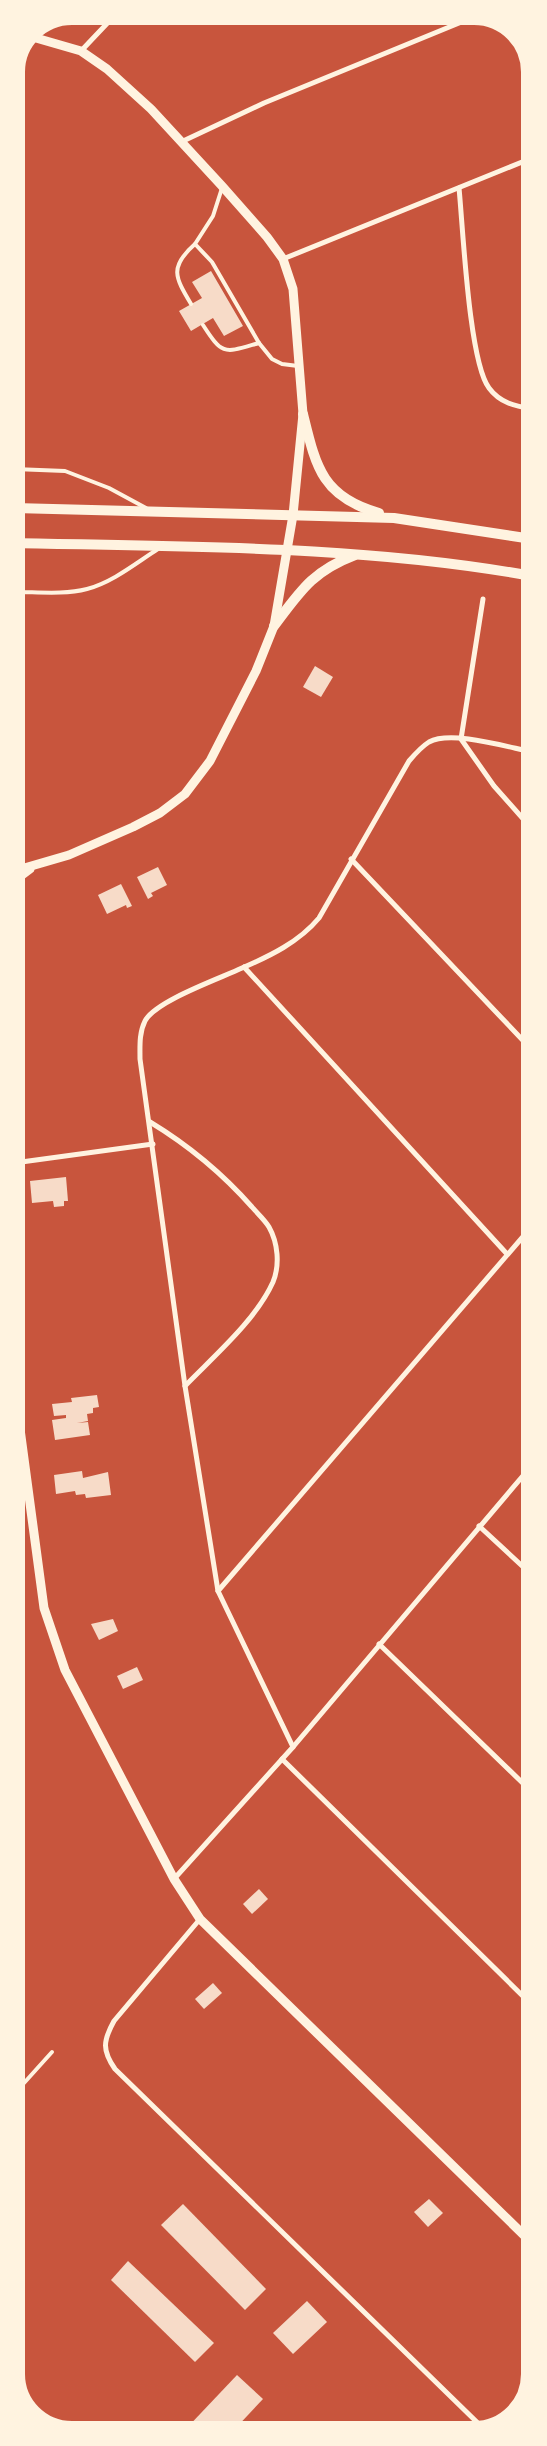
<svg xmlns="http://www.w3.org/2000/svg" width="547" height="2446" viewBox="0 0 547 2446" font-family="Merriweather,serif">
  <rect width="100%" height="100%" fill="#c8553d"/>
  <!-- building -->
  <g fill="#f7dbc8">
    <path d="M211 271 243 326 224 336 213 318 191 331 179 311 202 298 192 282Z"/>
    <path d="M315 666 333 677 321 697 303 687Z"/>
    <path d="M158 867 167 885 151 893 153 896 148 899 137 877Z"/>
    <path d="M121 884 132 906 127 908 126 905 107 914 98 895Z"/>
    <path d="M66 1177 68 1201H64V1206L54 1207 53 1201 32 1203 30 1181Z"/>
    <path d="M97 1395 99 1407 93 1408V1413L87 1414 88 1421 77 1423 88 1422 90 1435 55 1440 52 1420 66 1418V1415L54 1416 52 1404 72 1402 71 1398Z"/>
    <path d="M82 1471 83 1478 108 1472 111 1495 86 1498 85 1494 76 1495 75 1491 56 1494 54 1475Z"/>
    <path d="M113 1619 118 1631 99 1640 91 1624Z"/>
    <path d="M137 1667 143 1680 123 1689 117 1676Z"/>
    <path d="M259 1889 268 1899 252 1914 243 1904Z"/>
    <path d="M213 1983 222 1993 204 2009 195 1999Z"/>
    <path d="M533 2176V2188L526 2181Z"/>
    <path d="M429 2199 443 2213 428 2227 414 2212Z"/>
    <path d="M183 2204 266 2289 245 2310 161 2225Z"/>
    <path d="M128 2261 214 2343 195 2362 111 2280Z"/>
    <path d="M307 2301 327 2322 293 2354 273 2333Z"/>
    <path d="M237 2375 263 2399 232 2432H183Z"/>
  </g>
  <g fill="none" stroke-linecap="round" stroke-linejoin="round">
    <!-- service -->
    <g stroke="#fff3e0" stroke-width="4">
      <path d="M222 188 213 216 195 244 212 262 259 343 272 359 282 364 298 366"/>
      <path d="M191 304C175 277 169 267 195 244"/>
      <path d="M203 325C223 356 224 353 259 343"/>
      <path d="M14 469 65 471 109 488 146 508"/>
      <path d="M14 592C38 592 64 595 87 589 113 582 136 563 158 549"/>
      <path d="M15 2093 52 2052"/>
    </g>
    <!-- minor -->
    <g stroke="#fff3e0" stroke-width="5">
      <path d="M81 51 116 14"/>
      <path d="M181 142 264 103 481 14"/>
      <path d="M459 188C463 228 469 362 489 388 500 403 515 406 532 409"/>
      <path d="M283 259 532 158"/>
      <path d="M483 599 461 739 494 786 533 830"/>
      <path d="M351 859 533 1051"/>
      <path d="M244 967 507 1254"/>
      <path d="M150 1122C188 1145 222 1173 252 1207 257 1213 265 1220 269 1227 278 1243 280 1265 273 1282 256 1320 214 1356 185 1386"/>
      <path d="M14 1163 153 1144"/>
      <path d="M479 1526 533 1576"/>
      <path d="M218 1591 533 1225"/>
      <path d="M379 1644 533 1793"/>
      <path d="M293 1747 218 1591 185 1386 140 1059C140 1046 139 1033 145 1021 155 1001 221 978 242 968 270 956 299 942 319 918L409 761C415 754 421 747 429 742 451 730 507 747 532 752"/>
      <path d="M282 1759 533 2006"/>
      <path d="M174 1879 293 1747 533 1464"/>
      <path d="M200 1919 114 2021C103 2041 102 2050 115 2069L486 2431"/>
    </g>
    <!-- tertiary -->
    <g stroke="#fff3e0" stroke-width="9">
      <path d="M14 871 69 855 133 827 160 813 185 794 210 761 256 671 274 626 293 515 303 414 293 289 283 259 267 237 222 186 151 109 107 69 81 51 29 36"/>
      <path d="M14 881 30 869"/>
      <path d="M14 1384 44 1608 65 1670 174 1879 200 1919 533 2244"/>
    </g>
    <!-- secondary -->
    <g stroke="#fff3e0" stroke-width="10">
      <path d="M303 414C316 467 322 497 379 513"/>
      <path d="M14 508 394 518 532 539"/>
      <path d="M14 543C187 547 361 545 532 576"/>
      <path d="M274 626C301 590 313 571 355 555"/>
    </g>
  </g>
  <!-- crop -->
  <path d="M0 0H547V2446H0ZM72 22H474A50 50 0 0 1 524 72V2374A50 50 0 0 1 474 2424H72A50 50 0 0 1 22 2374V72A50 50 0 0 1 72 22Z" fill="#fff3e0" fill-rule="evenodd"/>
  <path fill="none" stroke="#fff3e0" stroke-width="6" d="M72 22H474A50 50 0 0 1 524 72V2374A50 50 0 0 1 474 2424H72A50 50 0 0 1 22 2374V72A50 50 0 0 1 72 22Z"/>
</svg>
